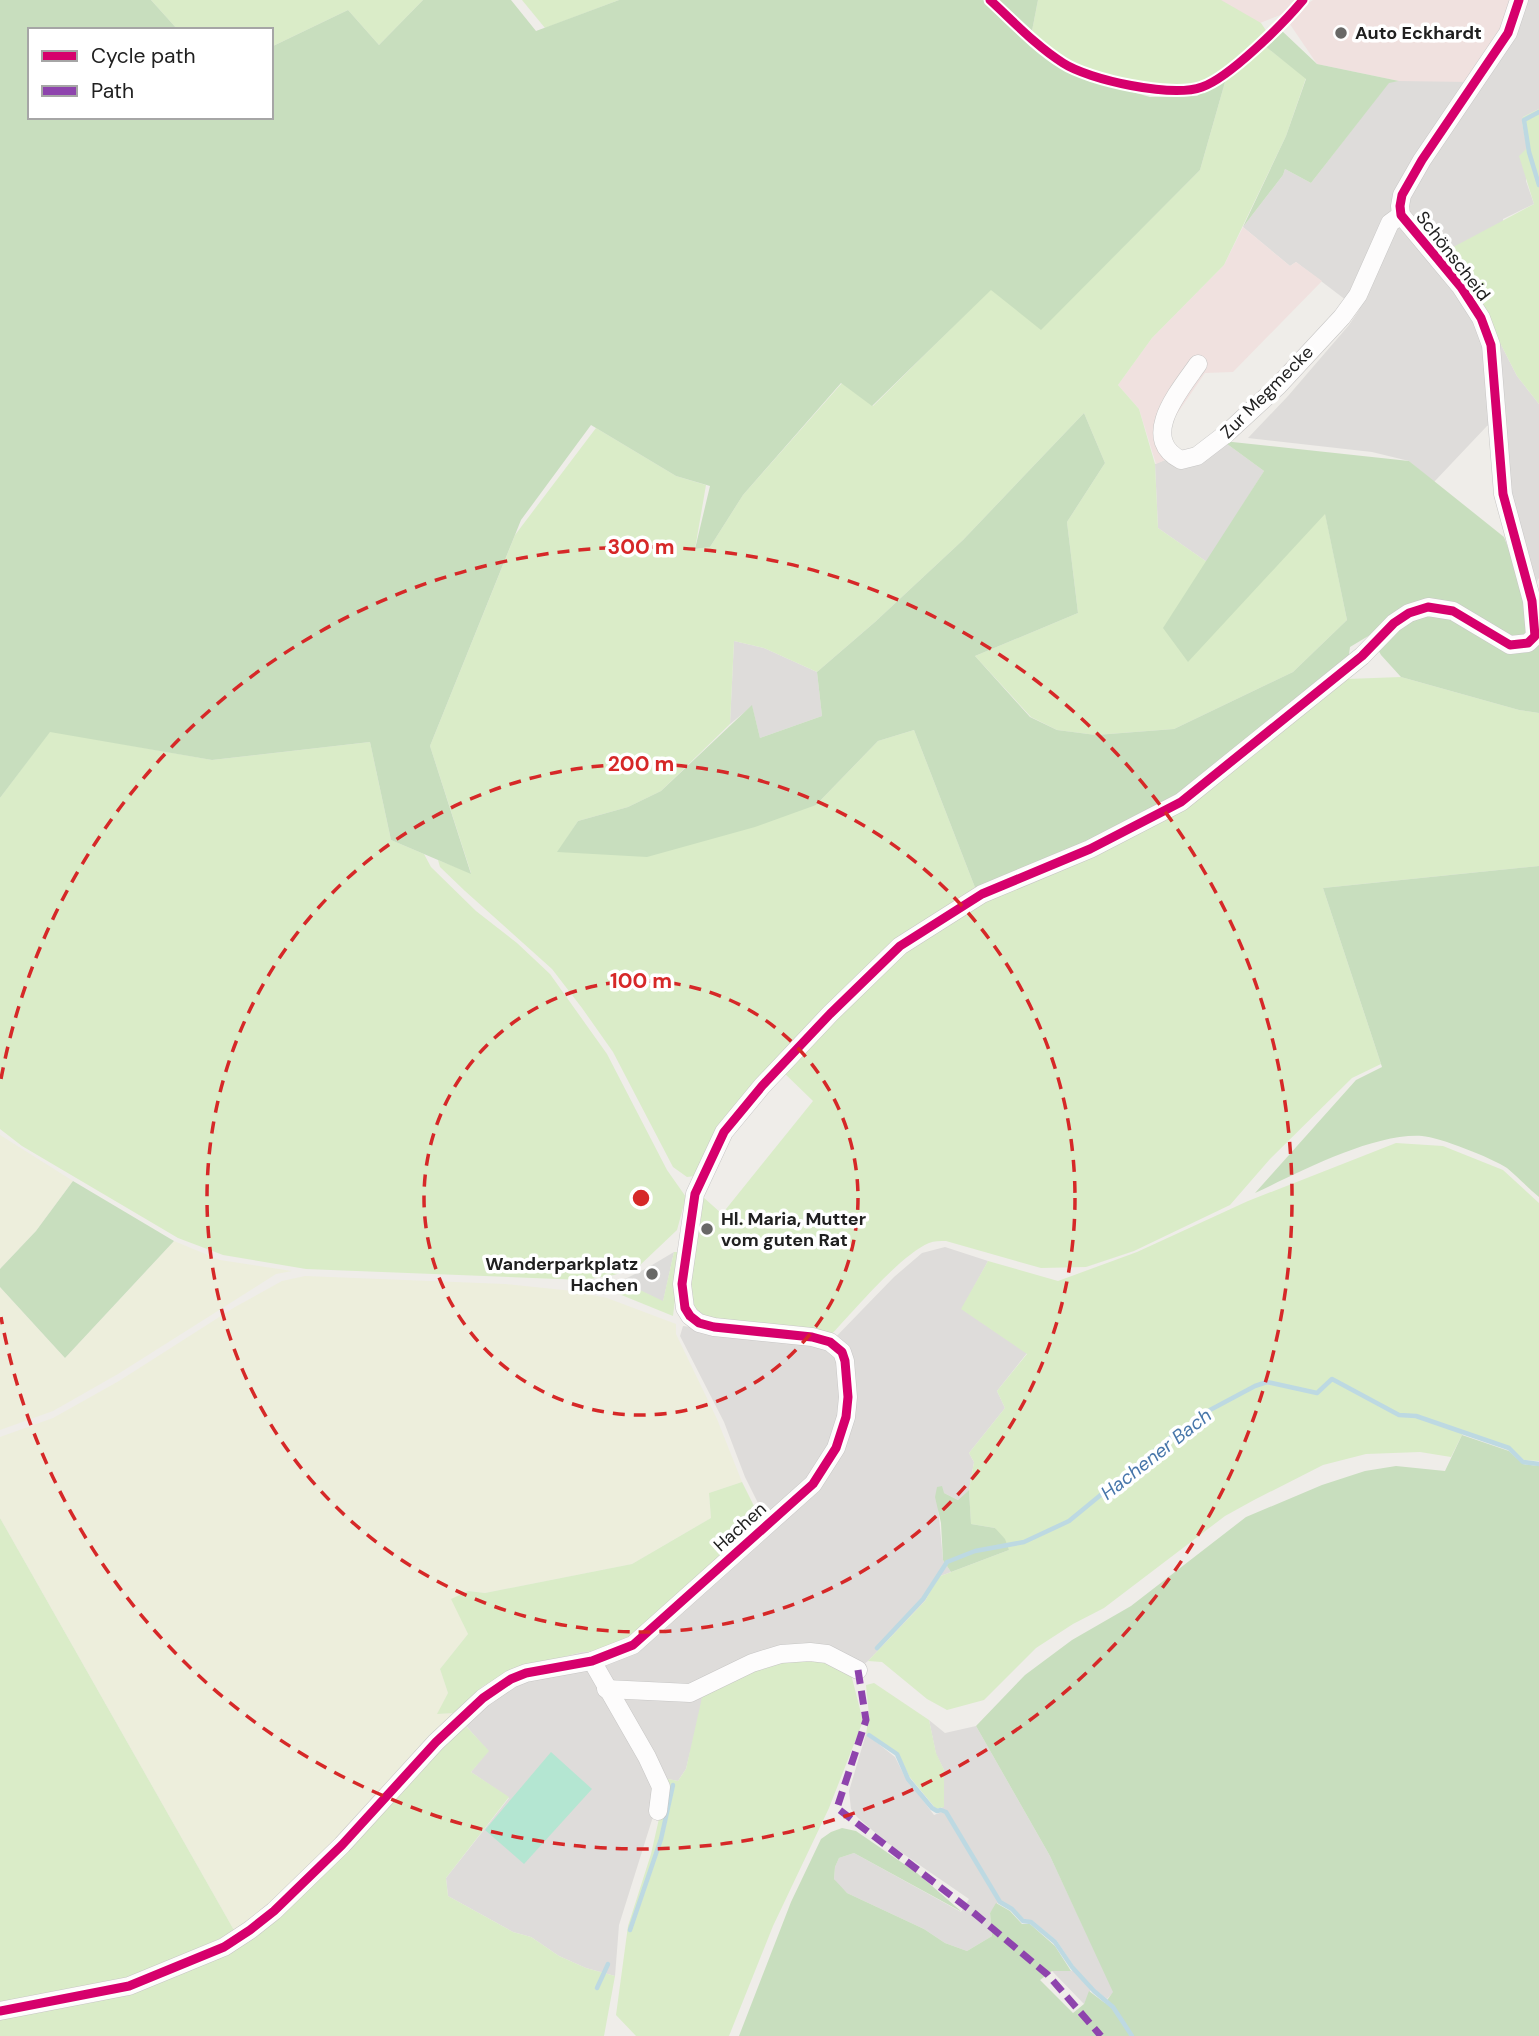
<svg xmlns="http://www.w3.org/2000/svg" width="1539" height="2036" viewBox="0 0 1539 2036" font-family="'DM Sans',sans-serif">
  <rect width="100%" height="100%" fill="#efede9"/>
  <!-- residential -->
  <g fill="#dedcda">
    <path d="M1526 0H1539V109L1523 117 1522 122 1527 148 1526 181 1534 204 1503 219 1497 337 1517 376 1539 404V578L1535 584 1513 503 1504 421 1487 426 1434 482 1409 461 1372 452 1248 438 1288 396 1349 325 1359 310 1296 262 1290 266 1243 227 1283 175 1285 169 1311 183 1389 82 1399 81Z"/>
    <path d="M1223 441 1264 471 1207 562 1158 528 1155 464 1165 460 1184 469 1199 462Z"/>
    <path d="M734 641 764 648 817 672 822 716 760 738 752 706 730 724Z"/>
    <path d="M945 1247 988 1261 962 1309 1027 1353 997 1391 1005 1408 969 1453 974 1462 969 1490 958 1500 944 1493 938 1507 943 1560 951 1572 938 1577 925 1601 868 1661 851 1674 690 1752 686 1769 678 1781 668 1779 655 1781 656 1807 619 1925 615 1976 586 1968 559 1956 531 1937 513 1932 448 1896 446 1878 509 1798 471 1772 488 1751 455 1713 483 1686 511 1671 582 1652 602 1651 767 1521 745 1477 724 1422 680 1336 683 1326 828 1345 894 1277 922 1253Z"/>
    <path d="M929 1720 945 1733 976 1726 1050 1856 1114 1992 1107 1999 1092 1987 1084 2004 1052 1971H1071L1075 1968 1057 1941 1033 1921 1024 1919 1014 1909 1000 1900 990 1913 992 1936 967 1951 945 1943 924 1929 847 1893 839 1886 834 1879 835 1867 839 1858 854 1853 961 1912 969 1899 886 1842 857 1817 851 1809 849 1791 866 1734 895 1757 904 1775 934 1815 942 1812 944 1770 936 1754Z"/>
  </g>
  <!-- commercial -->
  <g fill="#f0e1df">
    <path d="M1216 0H1308L1310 2 1313 0H1511L1501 35 1468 82 1399 81 1317 64 1283 14 1260 23Z"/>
    <path d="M1243 227 1290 266 1296 262 1322 281 1233 372 1205 373 1172 421 1165 460 1156 464 1139 409 1118 385 1152 338 1224 265Z"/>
  </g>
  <!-- religious -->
  <path fill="#dddcda" d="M674 1252 663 1302 621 1281 647 1268Z"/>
  <!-- farmland -->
  <g fill="#edeedc">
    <path d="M0 1135 73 1181 36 1231 0 1269Z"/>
    <path d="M174 1241 220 1260 292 1271 276 1274 118 1374 53 1411 0 1430V1287L65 1358Z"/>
    <path d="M305 1276 505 1284 573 1291 607 1298 676 1324V1334L717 1419 742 1482 709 1493 711 1518 632 1564 485 1593 468 1591 452 1599 468 1634 440 1669 448 1693 438 1714 455 1713 366 1811 269 1909 235 1932 0 1518V1437L53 1418 119 1381 235 1307 282 1281Z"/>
  </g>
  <!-- grass -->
  <g fill="#daecc8">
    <path d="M151 0H423L379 45 348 10 271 47V30H178Z"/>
    <path d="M522 0H619L545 28Z"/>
    <path d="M1038 0H1221L1261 23 1267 32C1249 49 1219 79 1195 85 1169 92 1089 72 1065 58 1053 52 1043 40 1032 31Z"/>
    <path d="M1265 46 1306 78 1286 136 1224 265 1152 338 1118 385 1139 409 1155 464 1158 528 1207 562 1188 661 1325 513 1347 620 1293 672 1174 729 1096 735 1057 730 1031 717 975 656 1078 613 1067 522 1105 463 1084 413 963 540 875 622 817 672 764 648 734 641 730 724 661 791 628 807 578 821 558 852 816 805 878 741 914 730 976 890 825 1009 755 1080 717 1128 695 1176 687 1177 673 1167 613 1052 582 1008 552 969 465 891 440 867 438 860 471 873 430 746 515 535 596 428 676 476 706 485 695 549 710 547 743 495 842 383 873 406 991 289 1041 329 1200 170 1227 75Z"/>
    <path d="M1539 109V404L1517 376 1497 337 1444 252 1534 204 1519 156 1527 148 1522 122 1523 117Z"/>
    <path d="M1401 677 1519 710 1539 713V866L1323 888 1381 1064 1352 1078 1270 1159 1230 1205 1134 1251 1086 1267 1041 1268 946 1241C940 1241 934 1241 929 1243 899 1256 853 1312 829 1337L712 1324 692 1309 686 1282 702 1196 722 1214 813 1101 781 1070 905 950 988 896 1185 805 1244 763 1347 679Z"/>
    <path d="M50 731 212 760 370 742 391 840 424 854 431 867 476 911 517 943 550 974 607 1054 667 1170 686 1197 677 1230 638 1267 614 1275 583 1280 306 1269 223 1255 178 1238 22 1146 0 1129V798Z"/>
    <path d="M1396 1143 1443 1146 1503 1170 1539 1203V1461L1524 1460 1511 1448 1464 1431 1451 1457 1420 1452 1366 1454 1323 1465 1254 1500 1225 1516 1104 1608 1073 1624 1036 1648 984 1700 947 1710 927 1699 882 1662 868 1661 925 1601 938 1577 1009 1550 995 1528 971 1524 969 1490 974 1462 969 1453 1005 1408 997 1391 1027 1354 961 1309 988 1261 1058 1281 1137 1252 1248 1201Z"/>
    <path d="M674 1252H681L673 1316 614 1292 613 1284 621 1281 663 1301Z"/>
    <path d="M742 1482 763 1524 629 1641 602 1651 582 1652 511 1671 483 1686 455 1713 437 1714 448 1693 440 1669 468 1634 451 1599 468 1591 485 1593 632 1564 711 1518 709 1493Z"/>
    <path d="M0 1518 235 1932 131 1977 0 2005Z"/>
    <path d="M826 1656 851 1674 863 1721 829 1808 773 1926 729 2036H636L616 2015 628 1926 651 1854 668 1779 678 1781 686 1769 703 1693 755 1669 783 1660Z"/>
    <path d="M874 1683 929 1720 936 1753 944 1770V1807L936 1809 909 1776 898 1753 869 1733 866 1734 869 1715 866 1685Z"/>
    <path d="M464 1724 489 1751 471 1772 509 1797 446 1878 448 1896 513 1932 531 1937 559 1956 586 1968 615 1976 604 2036H0V2015L225 1954Z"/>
  </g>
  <!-- forest -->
  <g fill="#c8debe">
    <path d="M0 0H151L178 30H30V117H271V47L348 10 379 45 423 0H511L536 31 619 0H984L1061 66 1090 80 1150 97 1197 96 1227 75 1200 170 1041 330 991 290 872 406 841 383 743 495 710 547 695 549 710 486 676 476 591 425 521 520 430 746 471 874 391 840 370 742 212 760 50 732 0 798Z"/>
    <path d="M996 0H1038L1032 31Z"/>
    <path d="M1281 30 1317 64 1399 81 1389 83 1311 183 1285 169 1283 175 1243 227 1286 136 1306 79 1265 46Z"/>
    <path d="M1084 413 1105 463 1067 522 1078 613 975 656 1030 717 1057 730 1096 735 1174 729 1293 672 1347 620 1325 514 1188 662 1163 628 1264 471 1223 441 1409 461 1504 537 1523 587 1539 597V713L1519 710 1401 677 1381 655 1370 635 1350 647 1348 662 1177 794 1086 841 976 890 914 730 878 741 816 805 755 827 647 857 557 852 578 821 628 807 661 791 752 705 760 738 822 716 817 672 875 622 963 540Z"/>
    <path d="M1539 866V1197C1528 1188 1518 1177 1507 1168 1492 1158 1439 1137 1422 1136 1373 1133 1300 1172 1255 1193L1356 1080 1382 1067 1323 888Z"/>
    <path d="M73 1181 174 1241 65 1358 0 1287V1269L36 1231Z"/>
    <path d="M1462 1435 1509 1451 1523 1464 1539 1466V2036H739L791 1902 821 1839 831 1832 842 1828 856 1831 917 1873 962 1912 854 1853 839 1858 835 1867 834 1879 847 1893 924 1929 945 1943 967 1951 992 1936 990 1913 996 1903 1010 1911 1022 1924H1030L1055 1946 1071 1971H1052L1040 1980 1073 2013 1084 2004 1089 1991 1105 2003 1113 1992 1050 1856 976 1726 1025 1675 1072 1640 1131 1606 1246 1517 1322 1485 1365 1471 1396 1466 1445 1471Z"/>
    <path d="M942 1486 944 1493 958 1500 969 1490 971 1524 995 1528 1005 1539 1009 1550 951 1572 943 1560 941 1523 935 1497 937 1487Z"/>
  </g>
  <!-- pitch -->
  <path fill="#b4e6d2" d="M551 1752 592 1789 524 1864 485 1830Z"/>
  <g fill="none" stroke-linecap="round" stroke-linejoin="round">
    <!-- stream -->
    <g stroke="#bdd9e2" stroke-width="4.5">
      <path d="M1539 112 1524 120 1529 152 1539 185"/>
      <path d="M877 1648 923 1599 947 1562 975 1551 1024 1542 1069 1521 1170 1438 1210 1410 1255 1386 1267 1382 1317 1393 1332 1379 1399 1415 1416 1416 1509 1448 1523 1462 1539 1464"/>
      <path d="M869 1735 897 1754 908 1779 932 1808 937 1811 941 1810 946 1812 1000 1902 1012 1909 1023 1921 1031 1922 1055 1942 1072 1967 1094 1991 1113 2007 1132 2036"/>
      <path d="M630 1930 661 1839 673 1785"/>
      <path d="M597 1988 608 1964"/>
    </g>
    <defs>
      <g id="street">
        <path d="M1198 364C1180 390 1138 438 1181 460L1197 456 1227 433 1278 386 1342 317 1358 295 1390 223 1401 215"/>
        <path d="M592 1661 647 1757 661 1787 658 1811"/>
        <path d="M606 1689 690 1693 752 1663 781 1654 810 1652 827 1654 858 1670"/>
        <path d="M0 2011 129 1986 224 1947 250 1930 274 1911 342 1845 436 1742 483 1698 511 1679 526 1673 592 1661 633 1645 813 1484 836 1448 846 1417 848 1397 845 1361 842 1352 830 1342 812 1337 714 1327 699 1323 690 1316 685 1308 682 1284 695 1194 724 1132 762 1086 830 1014 900 946 982 894 1090 849 1181 802 1362 656 1394 623 1409 613 1428 607 1453 611 1510 645 1528 643 1535 636 1532 601 1503 494 1491 345 1481 318 1461 287 1401 215 1400 206 1402 195 1422 160 1508 33 1519 0"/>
      </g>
    </defs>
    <!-- street casing -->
    <use href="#street" stroke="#c7c6c5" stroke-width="19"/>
    <!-- street -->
    <use href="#street" stroke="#fdfcfc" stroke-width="18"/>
    <!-- quiet -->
    <path stroke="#8e44ad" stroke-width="7" stroke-dasharray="14 7" stroke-linecap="butt" d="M858 1670 866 1720 837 1808 974 1913 1048 1975 1101 2036"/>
    <defs>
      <g id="cycleway">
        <path d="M990 0C1013 21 1036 46 1063 63 1089 80 1172 98 1202 87 1229 78 1284 23 1303 0"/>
        <path d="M0 2011 129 1986 224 1947 250 1930 274 1911 342 1845 436 1742 483 1698 511 1679 526 1673 592 1661 633 1645 813 1484 836 1448 846 1417 848 1397 845 1361 842 1352 830 1342 812 1337 714 1327 699 1323 690 1316 685 1308 682 1284 695 1194 724 1132 762 1086 830 1014 900 946 982 894 1090 849 1181 802 1362 656 1394 623 1409 613 1428 607 1453 611 1510 645 1528 643 1535 636 1532 601 1503 494 1491 345 1481 318 1461 287 1401 215 1400 206 1402 195 1422 160 1508 33 1519 0"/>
      </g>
    </defs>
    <!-- cycleway casing -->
    <use href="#cycleway" stroke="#fff" stroke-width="13"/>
    <!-- cycleway -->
    <use href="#cycleway" stroke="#d6006c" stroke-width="9"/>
  </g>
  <!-- distance rings -->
  <g fill="none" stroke="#d62828" stroke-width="3.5" stroke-dasharray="12 9">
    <circle cx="641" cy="1198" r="217"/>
    <circle cx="641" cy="1198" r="434"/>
    <path d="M1 1079A651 651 0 1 1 1 1317"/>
  </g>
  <!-- markers -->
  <g fill="#686866" stroke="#fff" stroke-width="2.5">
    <circle cx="1341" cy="33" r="7"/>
    <circle cx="707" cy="1229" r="7"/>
    <circle cx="652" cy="1274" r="7"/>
  </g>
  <g text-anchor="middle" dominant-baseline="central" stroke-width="7" stroke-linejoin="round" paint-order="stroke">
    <!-- poi labels -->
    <g font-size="18" font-weight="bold" fill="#202020" stroke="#fff" text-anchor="start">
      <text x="1355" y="33">Auto Eckhardt</text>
      <text x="721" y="1219">Hl. Maria, Mutter<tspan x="721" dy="21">vom guten Rat</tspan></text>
      <text x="638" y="1264" text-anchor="end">Wanderparkplatz<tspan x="638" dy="21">Hachen</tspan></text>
    </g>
    <!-- street labels -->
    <g font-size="18" fill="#202020" stroke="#fff">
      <text transform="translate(1453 256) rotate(52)">Schönscheid</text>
      <text transform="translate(1267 392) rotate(-45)">Zur Megmecke</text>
      <text transform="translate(740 1527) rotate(-42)">Hachen</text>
    </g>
    <!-- water labels -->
    <g font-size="19" font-style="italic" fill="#4776aa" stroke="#fff">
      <text transform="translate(1156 1454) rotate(-38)">Hachener Bach</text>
    </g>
  </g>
  <circle cx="641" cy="1198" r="10" fill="#d62828" stroke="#fff" stroke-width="3.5"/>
  <g font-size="21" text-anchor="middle" font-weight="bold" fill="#d62828" stroke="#fff" stroke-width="7" stroke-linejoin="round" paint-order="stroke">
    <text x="641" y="554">300 m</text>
    <text x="641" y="771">200 m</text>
    <text x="641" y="988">100 m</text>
  </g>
  <!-- legend -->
  <rect x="28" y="28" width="245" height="91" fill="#ffffff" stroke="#a6a6a6" stroke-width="2"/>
  <rect x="42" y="51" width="35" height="10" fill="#d6006c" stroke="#a6a6a6" stroke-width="2"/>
  <text x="91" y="63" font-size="21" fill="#202020">Cycle path</text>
  <rect x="42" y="86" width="35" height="10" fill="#8e44ad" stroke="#a6a6a6" stroke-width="2"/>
  <text x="91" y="98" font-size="21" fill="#202020">Path</text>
</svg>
